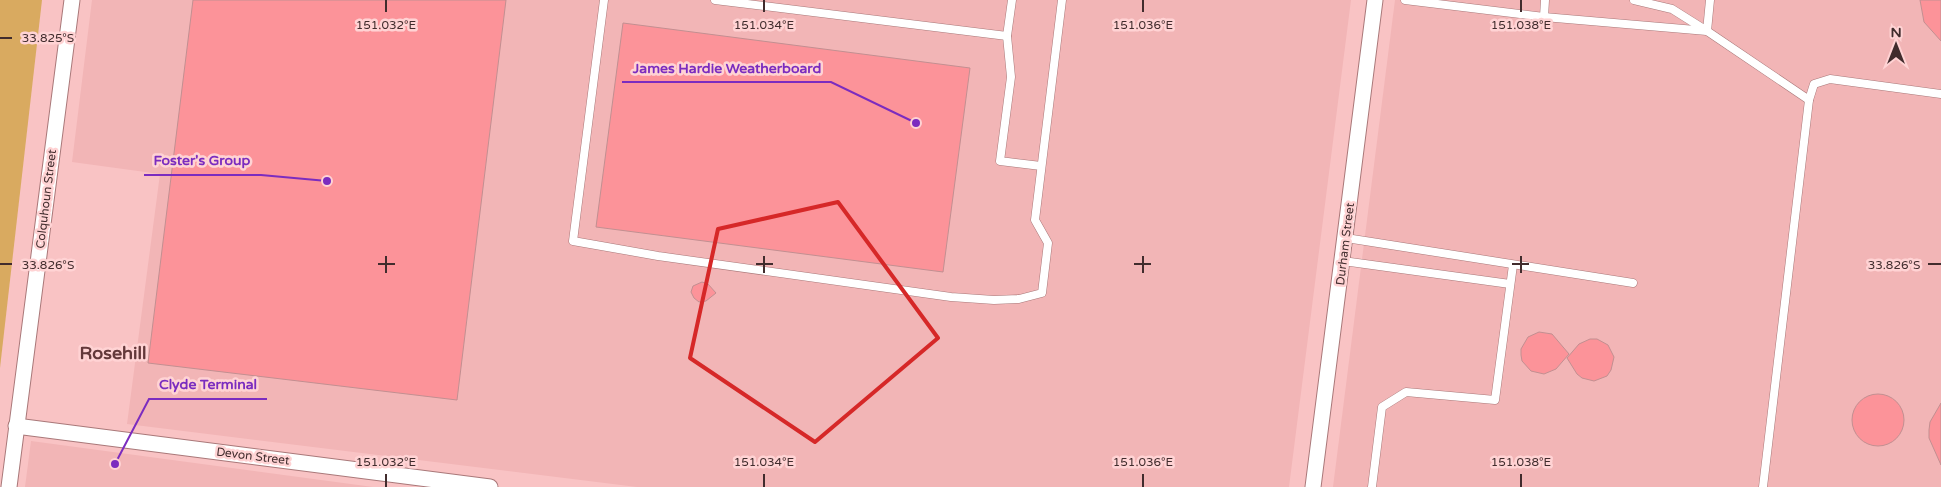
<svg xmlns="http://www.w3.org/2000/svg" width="1941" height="487" viewBox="0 0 1941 487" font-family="'Varela Round',sans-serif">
  <rect width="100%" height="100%" fill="#f9c3c4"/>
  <!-- built -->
  <g fill="#f2b5b6">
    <path d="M92 0H1351L1289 487H637L127 424 160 174 72 162Z"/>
    <path d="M1395 0H1941V487H1333Z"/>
    <path d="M31 441 373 487H25Z"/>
  </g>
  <!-- green -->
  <path fill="#d9aa60" d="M0 0H42L0 368Z"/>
  <!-- building -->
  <g fill="#fc9399" stroke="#c28f91">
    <path d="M193 0H506L457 400 148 363Z"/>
    <path d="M1920 0H1941V41L1924 22Z"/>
    <path d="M623 23 970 68 943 272 596 227Z"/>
    <path d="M702 282 708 284 716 293 706 301 699 302 694 298 691 292 693 286Z"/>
    <path d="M1539 332 1552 334 1569 354 1556 369 1544 374 1531 371 1522 361 1521 355V349L1528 337Z"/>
    <path d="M1590 339H1597L1608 345 1614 357 1611 370 1607 376 1594 381 1582 378 1577 374 1567 358 1579 344Z"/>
    <circle cx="1878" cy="420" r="26"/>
    <path d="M1941 403V465L1929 438V430L1930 422Z"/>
  </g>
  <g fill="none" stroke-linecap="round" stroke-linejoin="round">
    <defs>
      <g id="lane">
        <path d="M604 0 573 241 658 256 951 297 994 300 1019 299 1042 293 1048 243 1035 220 1062 0"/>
        <path d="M715 0 1007 36"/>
        <path d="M1012 0 1007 36 1011 77 1000 161 1041 166"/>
        <path d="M1405 0 1544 17 1707 31 1809 100 1814 84 1830 79 1941 94"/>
        <path d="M1634 0 1672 9 1707 31 1710 0"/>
        <path d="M1544 17 1545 0"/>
        <path d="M1346 238 1633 283"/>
        <path d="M1343 261 1510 284"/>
        <path d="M1372 487 1382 407 1406 392 1495 400 1513 265"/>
        <path d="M1763 487 1809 100"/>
      </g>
      <g id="street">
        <path d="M16 426 490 487"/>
        <path d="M9 487 72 0"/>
        <path d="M1313 487 1375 0"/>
      </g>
    </defs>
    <!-- lane casing -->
    <use href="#lane" stroke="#a97879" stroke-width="9"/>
    <!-- street casing -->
    <use href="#street" stroke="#a97879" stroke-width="17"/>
    <!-- lane -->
    <use href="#lane" stroke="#fff" stroke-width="8"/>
    <!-- street -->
    <use href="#street" stroke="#fff" stroke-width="15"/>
  </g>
  <!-- marked area -->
  <path fill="none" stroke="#d62828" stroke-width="4" stroke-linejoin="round" d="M838 202 938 338 815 442 690 358 718 229Z"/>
  <!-- ticks -->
  <path fill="none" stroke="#412c2d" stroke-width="2" d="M386 0V12M764 0V12M1143 0V12M1521 0V12M0 38H12M386 256V273M764 256V273M1143 256V273M1521 256V273M0 264H12M378 264H395M756 264H773M1134 264H1151M1512 264H1529M1928 264H1941M386 474V487M764 474V487M1143 474V487M1521 474V487"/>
  <g text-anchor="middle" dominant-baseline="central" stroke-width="5" stroke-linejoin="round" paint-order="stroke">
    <!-- street labels -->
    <g font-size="12" fill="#412c2d" stroke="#ffd3d4">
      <text transform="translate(46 199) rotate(-83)">Colquhoun Street</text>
      <text transform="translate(1345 244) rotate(-83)">Durham Street</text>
      <text transform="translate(253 456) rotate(7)">Devon Street</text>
    </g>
    <!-- district labels -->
    <g font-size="18" font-weight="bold" fill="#63383a" stroke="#ffd3d4">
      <text x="113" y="353">Rosehill</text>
    </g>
  </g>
  <g font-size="12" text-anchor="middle" fill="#412c2d" stroke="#ffd3d4" stroke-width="5" stroke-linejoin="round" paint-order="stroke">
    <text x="386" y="29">151.032°E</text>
    <text x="764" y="29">151.034°E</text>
    <text x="1143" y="29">151.036°E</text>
    <text x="1521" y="29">151.038°E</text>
    <text x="48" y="42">33.825°S</text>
    <text x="48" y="269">33.826°S</text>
    <text x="1894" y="269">33.826°S</text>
    <text x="386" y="466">151.032°E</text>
    <text x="764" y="466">151.034°E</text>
    <text x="1143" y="466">151.036°E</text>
    <text x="1521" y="466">151.038°E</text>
  </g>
  <!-- callouts -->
  <path fill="none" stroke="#7b2cbf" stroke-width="2" d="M916 123L831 82H622M327 181L261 175H144M115 464L149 399H267"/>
  <g fill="#7b2cbf" stroke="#ffd3d4" stroke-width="2">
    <circle cx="916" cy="123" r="5"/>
    <circle cx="327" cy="181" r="5"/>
    <circle cx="115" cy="464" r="5"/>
  </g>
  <g font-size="14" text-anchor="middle" font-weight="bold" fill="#7b2cbf" stroke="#ffd3d4" stroke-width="5" stroke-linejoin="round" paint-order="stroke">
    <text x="727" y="73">James Hardie Weatherboard</text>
    <text x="202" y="165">Foster's Group</text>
    <text x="208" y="389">Clyde Terminal</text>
  </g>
  <!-- north arrow -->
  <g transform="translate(1896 45)" stroke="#ffd3d4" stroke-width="4" paint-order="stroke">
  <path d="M0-4L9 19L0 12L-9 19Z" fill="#412c2d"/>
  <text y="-8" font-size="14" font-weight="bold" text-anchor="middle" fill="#412c2d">N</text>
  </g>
</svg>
